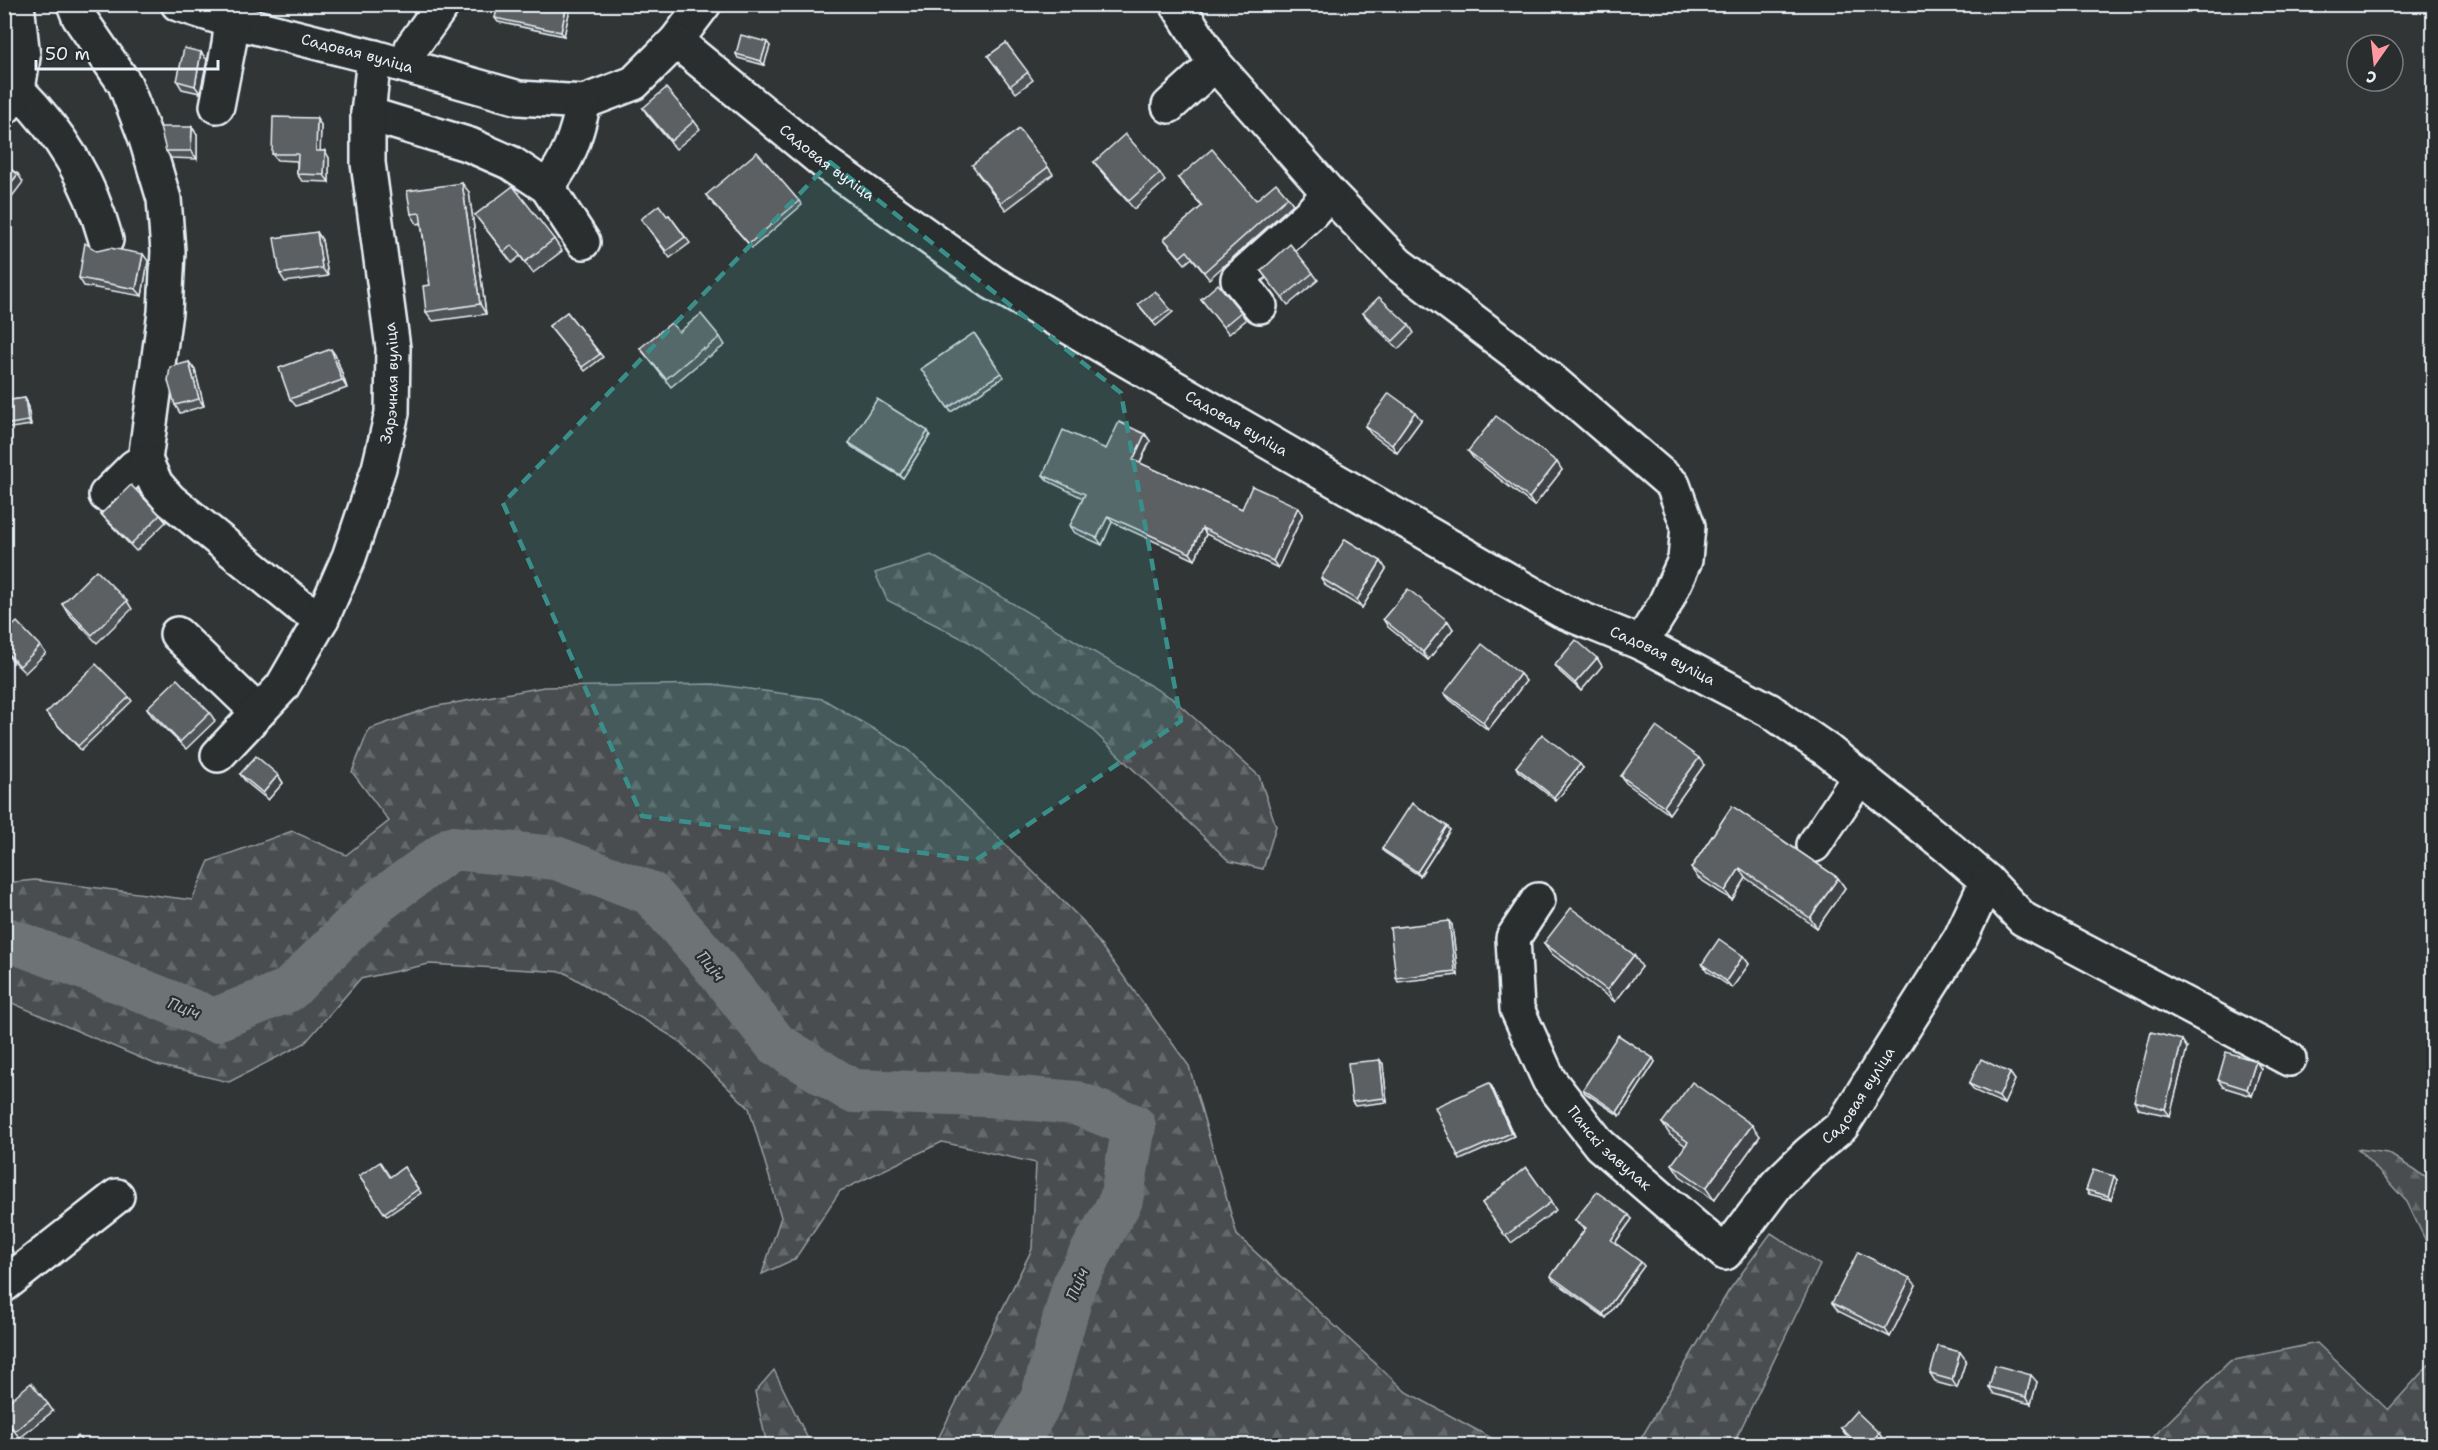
<svg xmlns="http://www.w3.org/2000/svg" width="2438" height="1450" viewBox="0 0 2438 1450" font-family="'Shantell Sans',sans-serif">
  <defs>
    <pattern id="forest-firs" width="22" height="20" patternUnits="userSpaceOnUse" patternTransform="scale(1.5)"><rect width="22" height="20" fill="#494d4f"/><path d="M5 1l3.5 6h-7zM16 11l3.5 6h-7z" fill="#636769"/></pattern>
  </defs>
  <rect width="100%" height="100%" fill="#323536"/>
  <filter id="ink" filterUnits="userSpaceOnUse"><feTurbulence type="fractalNoise" baseFrequency=".0167" numOctaves="2"/><feDisplacementMap in="SourceGraphic" scale="12" xChannelSelector="R" yChannelSelector="G"/><feConvolveMatrix kernelMatrix="1 2 1 2 8 2 1 2 1" color-interpolation-filters="sRGB"/></filter>
  <g filter="url(#ink)">
    <!-- forest -->
    <g fill="url(#forest-firs)" stroke="#989fa4" stroke-width="1.5">
      <path d="M931 555 1173 699 1259 776 1276 826 1263 869 1229 861 1089 727 969 642 887 600 875 573Z"/>
      <path d="M713 684 823 699 909 750 1083 921 1189 1066 1237 1235 1405 1391 1504 1445H935L1032 1249 1036 1163 942 1142 840 1191 795 1259 762 1274 781 1217 749 1108 678 1040 564 972 429 964 360 979 305 1043 229 1082 157 1065 5 1000V883L35 880 192 900 209 861 292 831 346 855 389 821 352 772 369 729 432 707 544 687Z"/>
      <path d="M2358 1149 2388 1153 2433 1182V1256L2407 1202Z"/>
      <path d="M1771 1233 1820 1265 1733 1445H1637L1728 1292Z"/>
      <path d="M2317 1343 2388 1410 2433 1360V1445H2147L2155 1435 2230 1361Z"/>
      <path d="M774 1370 811 1445H767L755 1392Z"/>
    </g>
    <g fill="none" stroke-linecap="round" stroke-linejoin="round">
      <!-- river -->
      <path stroke="#6e7376" stroke-width="44" d="M4 938 121 982 214 1020 289 990 375 904 452 848 556 858 650 893 710 961 776 1044 852 1091 987 1095 1076 1103 1134 1126 1121 1200 1075 1282 1042 1399 1015 1446"/>
      <defs>
        <g id="minor">
          <path d="M74 4 79 17 125 84 146 139 164 199 168 251 165 312 145 460 134 467 106 495"/>
          <path id="s1" d="M178 4 231 21 374 57 519 98 584 102 634 83 676 41 704 4"/>
          <path d="M1177 4 1215 64 1329 193 1398 264 1550 379 1673 485 1688 526 1685 560 1664 606 1641 643"/>
          <path id="s2" d="M676 41 825 163 993 283 1562 611 1641 643 1769 710 1828 751 1949 848 1987 881 2023 919 2289 1059"/>
          <path d="M406 66 412 47 443 4"/>
          <path d="M18 90C62 135 89 179 106 240"/>
          <path d="M217 106 229 44 234 4"/>
          <path d="M1169 106 1215 64"/>
          <path d="M4 108 18 90 23 57 17 4"/>
          <path d="M368 114 470 145 511 163 547 187 583 242"/>
          <path d="M547 187C569 159 576 137 584 102"/>
          <path d="M1260 306 1238 279 1311 213 1329 193"/>
          <path d="M145 460 156 484 170 500 300 606 322 618"/>
          <path d="M177 634 258 712"/>
          <path id="s3" d="M218 755 282 687 322 618 349 557 379 468 392 413 393 348 368 163V114L374 57"/>
          <path d="M1814 845 1860 776"/>
          <path id="s4" d="M1538 900 1513 938 1517 1009 1549 1080 1600 1145 1725 1253 1777 1184 1808 1154 1842 1126 1961 937 1987 881"/>
          <path d="M4 1285 117 1196"/>
        </g>
      </defs>
      <!-- minor casing -->
      <use href="#minor" stroke="#e8f1f8" stroke-width="38"/>
      <!-- minor -->
      <use href="#minor" stroke="#2a2d2e" stroke-width="33"/>
    </g>
    <!-- wall -->
    <g fill="#4f5355" stroke="#e8f1f8" stroke-width="1.5">
      <path d="M571 4 564 36 498 22 495 18Z"/>
      <path d="M1006 43 1033 80 1016 93 988 56Z"/>
      <path d="M770 46 764 65 738 58 736 54Z"/>
      <path d="M207 60 200 93 182 89 177 81Z"/>
      <path d="M643 108 694 121 700 129 676 149 648 116Z"/>
      <path d="M321 125 320 151H325L329 158V182L302 181 297 174V161L277 160 272 154Z"/>
      <path d="M192 127 197 135V159L171 158 166 151Z"/>
      <path d="M1094 162 1160 173 1165 181 1134 209 1099 169Z"/>
      <path d="M1048 167 1053 174 1006 210 977 173Z"/>
      <path d="M1178 178 1256 200 1288 197 1293 204 1209 279 1192 258 1185 264 1164 239 1202 206Z"/>
      <path d="M469 192 486 314 433 321 426 312 430 285 421 223 417 224 411 214Z"/>
      <path d="M706 195 799 201 802 205 752 248Z"/>
      <path d="M475 215 554 239 562 251 533 273 520 256 512 263Z"/>
      <path d="M669 215 690 243 670 258 641 219 667 216Z"/>
      <path d="M317 232 322 240 328 276 285 282 280 274Z"/>
      <path d="M97 251 148 261 142 296 84 286 79 278Z"/>
      <path d="M1261 271 1313 273 1318 280 1288 305Z"/>
      <path d="M1201 299 1241 312 1246 320 1229 334Z"/>
      <path d="M1141 308 1170 309 1173 312 1156 326Z"/>
      <path d="M567 312 603 357 585 371 549 326Z"/>
      <path d="M1363 313 1409 325 1414 333 1398 349 1369 321Z"/>
      <path d="M679 332 720 337 725 345 709 357 708 356 671 387 640 348Z"/>
      <path d="M974 333 1004 377 951 412 921 369Z"/>
      <path d="M336 356 347 388 296 406 290 399Z"/>
      <path d="M189 362 195 370 204 406 180 413 175 405Z"/>
      <path d="M25 398 27 402 31 425 4 429V401Z"/>
      <path d="M1421 420 1397 453 1371 434 1365 426Z"/>
      <path d="M1145 434 1150 441 1140 463 1242 509 1303 514 1278 568 1206 534 1195 560 1112 522 1102 545 1075 533 1070 526 1083 498 1048 481 1043 475Z"/>
      <path d="M930 435 903 478 852 447 849 443Z"/>
      <path d="M1468 451 1562 470 1534 506 1474 459Z"/>
      <path d="M101 514 160 515 166 522 136 551 107 521Z"/>
      <path d="M1386 569 1362 608 1326 586 1321 578Z"/>
      <path d="M127 601 132 609 97 643 67 612 62 604Z"/>
      <path d="M1383 619 1453 629 1428 660 1388 627Z"/>
      <path d="M4 634 40 646 46 653 25 673 4 652Z"/>
      <path d="M1597 658 1602 666 1581 691 1560 672 1555 665Z"/>
      <path d="M1520 674 1526 681 1488 730 1450 700 1444 693Z"/>
      <path d="M129 697 132 701 81 750 46 713Z"/>
      <path d="M147 708 210 713 215 721 186 749 152 716Z"/>
      <path d="M1704 765 1669 814 1626 783 1621 776Z"/>
      <path d="M1516 767 1583 768 1556 801 1518 771Z"/>
      <path d="M240 774 278 775 283 783 268 800 246 782Z"/>
      <path d="M1732 806 1838 878 1845 888 1817 928 1746 878 1732 900 1698 878 1691 868Z"/>
      <path d="M1447 826 1450 830 1420 876 1384 852 1382 849Z"/>
      <path d="M1452 925 1458 975 1398 982 1396 978Z"/>
      <path d="M1544 943 1642 967 1615 1002 1552 954Z"/>
      <path d="M1743 956 1749 964 1732 988 1707 971 1702 964Z"/>
      <path d="M2187 1048 2170 1116 2139 1109 2134 1101Z"/>
      <path d="M1653 1058 1655 1062 1620 1116 1585 1093 1583 1089Z"/>
      <path d="M1383 1064 1387 1102 1355 1106 1352 1102Z"/>
      <path d="M2261 1069 2252 1096 2223 1087 2218 1080Z"/>
      <path d="M2010 1073 2015 1080 2004 1104 1975 1091 1969 1084Z"/>
      <path d="M1492 1087 1514 1136 1460 1160 1458 1156Z"/>
      <path d="M1662 1123 1760 1136 1714 1200 1680 1176 1672 1164 1686 1146 1670 1135Z"/>
      <path d="M404 1167 421 1193 387 1216 359 1176 390 1177Z"/>
      <path d="M1526 1167 1556 1210 1511 1243 1482 1203Z"/>
      <path d="M2117 1180 2111 1200 2089 1194 2086 1190Z"/>
      <path d="M1632 1219 1615 1243 1644 1266 1606 1318 1553 1280 1551 1276 1585 1229 1578 1224 1575 1220Z"/>
      <path d="M4 1239 14 1253 4 1261Z"/>
      <path d="M1916 1285 1890 1337 1838 1311 1832 1303Z"/>
      <path d="M1966 1360 1957 1388 1935 1382 1930 1374Z"/>
      <path d="M2037 1382 2031 1404 1994 1394 1989 1387Z"/>
      <path d="M48 1404 53 1411 20 1438 4 1419V1405Z"/>
      <path d="M1841 1428 1884 1441 1879 1446H1857L1846 1435Z"/>
    </g>
    <!-- shaded-wall -->
    <g fill="#404345" stroke="#e8f1f8" stroke-width="1.5">
      <path d="M567 4H571L564 36 561 32Z"/>
      <path d="M767 42 770 46 764 65 761 61Z"/>
      <path d="M201 52 207 60 200 93 195 86Z"/>
      <path d="M317 118 321 125 320 158 316 151Z"/>
      <path d="M192 127 197 135V159L191 151Z"/>
      <path d="M325 151 329 158V182L324 175Z"/>
      <path d="M18 174 23 182 4 207V192Z"/>
      <path d="M462 183 469 192 486 314 480 304Z"/>
      <path d="M317 232 322 240 328 276 322 268Z"/>
      <path d="M143 254 148 261 142 296 136 289Z"/>
      <path d="M331 349 336 356 347 388 342 380Z"/>
      <path d="M189 362 195 370 204 406 199 399Z"/>
      <path d="M25 398 27 402 31 425 28 421Z"/>
      <path d="M1415 412 1421 420 1397 453 1392 445Z"/>
      <path d="M928 431 930 435 903 478 900 475Z"/>
      <path d="M1145 434 1150 441 1138 467 1133 460Z"/>
      <path d="M1557 462 1562 470 1534 506 1529 498Z"/>
      <path d="M1298 507 1303 514 1278 568 1273 561Z"/>
      <path d="M1108 516 1112 522 1102 545 1097 538Z"/>
      <path d="M1202 528 1206 534 1195 560 1190 553Z"/>
      <path d="M1381 561 1386 569 1362 608 1357 600Z"/>
      <path d="M1448 621 1453 629 1428 660 1423 652Z"/>
      <path d="M1597 658 1602 666 1581 691 1575 683Z"/>
      <path d="M1520 674 1526 681 1488 730 1483 722Z"/>
      <path d="M1699 758 1704 765 1669 814 1664 806Z"/>
      <path d="M1580 764 1583 768 1556 801 1554 797Z"/>
      <path d="M278 775 283 783 268 800 263 793Z"/>
      <path d="M1447 826 1450 830 1420 876 1417 872Z"/>
      <path d="M1740 868 1746 878 1732 900 1725 891Z"/>
      <path d="M1838 878 1845 888 1817 928 1810 918Z"/>
      <path d="M1449 921 1452 925 1458 975 1455 971Z"/>
      <path d="M1634 955 1642 967 1615 1002 1607 990Z"/>
      <path d="M1743 956 1749 964 1732 988 1726 981Z"/>
      <path d="M2182 1040 2187 1048 2170 1116 2165 1109Z"/>
      <path d="M1653 1058 1655 1062 1620 1116 1617 1112Z"/>
      <path d="M1380 1060 1383 1064 1387 1102 1384 1098Z"/>
      <path d="M2256 1061 2261 1069 2252 1096 2247 1089Z"/>
      <path d="M2010 1073 2015 1080 2004 1104 1999 1097Z"/>
      <path d="M1489 1083 1492 1087 1514 1136 1511 1133Z"/>
      <path d="M1752 1125 1760 1136 1714 1200 1706 1188Z"/>
      <path d="M2114 1176 2117 1180 2111 1200 2108 1196Z"/>
      <path d="M1629 1215 1632 1219 1614 1244 1611 1240Z"/>
      <path d="M1641 1262 1644 1266 1606 1318 1603 1314Z"/>
      <path d="M1910 1278 1916 1285 1890 1337 1885 1329Z"/>
      <path d="M1960 1352 1966 1360 1957 1388 1952 1380Z"/>
      <path d="M2031 1375 2037 1382 2031 1404 2026 1397Z"/>
      <path d="M1879 1433 1884 1441 1879 1446H1867Z"/>
    </g>
    <!-- building -->
    <g fill="#5c6063" stroke="#e8f1f8" stroke-width="1.5">
      <path d="M498 4H567L561 32 495 18Z"/>
      <path d="M741 35 767 42 761 61 736 54Z"/>
      <path d="M1006 43 1028 72 1010 86 988 56Z"/>
      <path d="M184 48 201 52 195 86 177 81Z"/>
      <path d="M666 88 694 121 671 141 643 108Z"/>
      <path d="M273 117 317 118 316 151H325L324 175 297 174 298 154H272Z"/>
      <path d="M160 127H192L191 151H166Z"/>
      <path d="M1019 129 1048 167 1001 203 972 165Z"/>
      <path d="M1125 134 1160 173 1129 201 1094 162Z"/>
      <path d="M1212 149 1256 200 1276 183 1288 197 1204 272 1187 251 1180 257 1164 239 1202 206 1178 178Z"/>
      <path d="M757 152 799 201 749 244 706 195Z"/>
      <path d="M4 165 18 174 4 192Z"/>
      <path d="M462 183 480 304 426 312 423 286 430 285 420 213 411 214 407 191Z"/>
      <path d="M513 186 554 239 525 262 512 245 504 252 475 215Z"/>
      <path d="M659 205 667 216 669 215 685 237 666 251 641 219Z"/>
      <path d="M317 232 322 268 280 274 274 238Z"/>
      <path d="M85 243 97 251 110 248 143 254 136 289 79 278Z"/>
      <path d="M1290 244 1313 273 1282 298 1261 271Z"/>
      <path d="M1218 284 1241 312 1223 327 1201 299Z"/>
      <path d="M1155 291 1170 309 1153 322 1138 304Z"/>
      <path d="M1379 297 1409 325 1393 341 1363 313Z"/>
      <path d="M567 312 600 354 582 367 549 326Z"/>
      <path d="M701 314 720 337 704 350 703 348 666 379 640 348 671 323 679 332Z"/>
      <path d="M974 333 1001 373 948 408 921 369Z"/>
      <path d="M331 349 342 380 290 399 279 368Z"/>
      <path d="M189 362 199 399 175 405 168 381 170 367Z"/>
      <path d="M1389 393 1415 412 1392 445 1365 426Z"/>
      <path d="M25 398 28 421 4 425V401Z"/>
      <path d="M877 399 928 431 900 475 849 443Z"/>
      <path d="M1496 416 1557 462 1529 498 1468 451Z"/>
      <path d="M1119 422 1145 434 1133 460 1242 509 1252 486 1298 507 1273 561 1202 528 1190 553 1108 516 1097 538 1070 526 1085 494 1043 475 1063 430 1106 449Z"/>
      <path d="M131 485 160 515 131 544 101 514Z"/>
      <path d="M1345 539 1381 561 1357 600 1321 578Z"/>
      <path d="M96 570 127 601 92 635 62 604Z"/>
      <path d="M1408 589 1448 621 1423 652 1383 619Z"/>
      <path d="M17 622 40 646 20 666 4 650V634Z"/>
      <path d="M1576 640 1597 658 1575 683 1555 665Z"/>
      <path d="M1482 644 1520 674 1483 722 1444 693Z"/>
      <path d="M96 664 129 697 78 746 46 713Z"/>
      <path d="M177 679 210 713 180 742 147 708Z"/>
      <path d="M1656 727 1699 758 1664 806 1621 776Z"/>
      <path d="M1542 734 1580 764 1554 797 1516 767Z"/>
      <path d="M256 756 278 775 263 793 240 774Z"/>
      <path d="M1412 803 1447 826 1417 872 1382 849Z"/>
      <path d="M1732 806 1838 878 1810 918 1740 868 1725 891 1691 868Z"/>
      <path d="M1571 908 1634 955 1607 990 1544 943Z"/>
      <path d="M1449 921 1455 971 1396 978 1390 928Z"/>
      <path d="M1719 939 1743 956 1726 981 1702 964Z"/>
      <path d="M2151 1032 2182 1040 2165 1109 2134 1101Z"/>
      <path d="M1618 1035 1653 1058 1617 1112 1583 1089Z"/>
      <path d="M2226 1052 2256 1061 2247 1089 2218 1080Z"/>
      <path d="M1981 1059 2010 1073 1999 1097 1969 1084Z"/>
      <path d="M1380 1060 1384 1098 1352 1102 1348 1063Z"/>
      <path d="M1692 1082 1752 1125 1706 1188 1672 1164 1688 1142 1662 1123Z"/>
      <path d="M1489 1083 1511 1133 1458 1156 1435 1107Z"/>
      <path d="M380 1162 390 1177 404 1167 418 1189 384 1213 359 1176Z"/>
      <path d="M1526 1167 1551 1202 1505 1236 1482 1203Z"/>
      <path d="M2093 1170 2114 1176 2108 1196 2086 1190Z"/>
      <path d="M1597 1192 1629 1215 1611 1240 1641 1262 1603 1314 1551 1276 1586 1228 1575 1220Z"/>
      <path d="M4 1239 11 1249 4 1255Z"/>
      <path d="M1858 1252 1910 1278 1885 1329 1832 1303Z"/>
      <path d="M1938 1346 1960 1352 1952 1380 1930 1374Z"/>
      <path d="M1995 1365 2031 1375 2026 1397 1989 1387Z"/>
      <path d="M31 1383 48 1404 15 1431 4 1418V1405Z"/>
      <path d="M1856 1411 1879 1433 1867 1446H1860L1841 1428Z"/>
      <path d="M78 1436 85 1446H65Z"/>
    </g>
  </g>
  <!-- marked area -->
  <path fill="#3a8f8a" fill-opacity="0.2" stroke="#3a8f8a" stroke-width="4.5" stroke-dasharray="12 8" stroke-linejoin="round" d="M830 162 1121 393 1181 721 976 860 642 816 503 503Z"/>
  <g text-anchor="middle" dominant-baseline="central" stroke-width="4.5" stroke-linejoin="round" paint-order="stroke">
    <!-- street labels -->
    <g font-size="15" fill="#e8f1f8" stroke="#2a2d2e">
      <text stroke="none"><textPath href="#s1" startOffset="186">Садовая вуліца</textPath></text>
      <text stroke="none"><textPath href="#s2" startOffset="194">Садовая вуліца</textPath></text>
      <text stroke="none"><textPath href="#s3" startOffset="420">Зарэчная вуліца</textPath></text>
      <text stroke="none"><textPath href="#s2" startOffset="680">Садовая вуліца</textPath></text>
      <text stroke="none"><textPath href="#s2" startOffset="1166">Садовая вуліца</textPath></text>
      <text stroke="none"><textPath href="#s4" startOffset="650">Садовая вуліца</textPath></text>
      <text stroke="none"><textPath href="#s4" startOffset="286">Панскі завулак</textPath></text>
    </g>
    <!-- water labels -->
    <g font-size="16" font-style="italic" fill="#b1b8be" stroke="#2a2d2e">
      <text transform="translate(711 966) rotate(50)">Пціч</text>
      <text transform="translate(184 1008) rotate(21)">Пціч</text>
      <text transform="translate(1077 1284) rotate(-68)">Пціч</text>
    </g>
  </g>
  <!-- margin -->
  <rect width="2438" height="1450" fill="none" stroke="#2a2d2e" stroke-width="24"/>
  <rect x="12" y="12" width="2414" height="1426" fill="none" stroke="#e8f1f8" stroke-width="2" filter="url(#ink)"/>
  <!-- north arrow -->
  <g transform="translate(2375 63) rotate(194)"><circle r="28" fill="#2a2d2e" stroke="#767b7f" stroke-width="1.5"/>
  <path d="M0-4.5L10 22L0 15L-10 22Z" fill="#ff9aa2"/>
  <text y="-9" font-size="16" font-weight="bold" text-anchor="middle" fill="#e8f1f8">С</text>
  </g>
  <!-- scale -->
  <path d="M36 60v9h182v-9" fill="none" stroke="#e8f1f8" stroke-width="3"/>
  <text x="45" y="60" font-size="18" fill="#e8f1f8" stroke="#2a2d2e" stroke-width="4.5" paint-order="stroke">50 m</text>
</svg>
